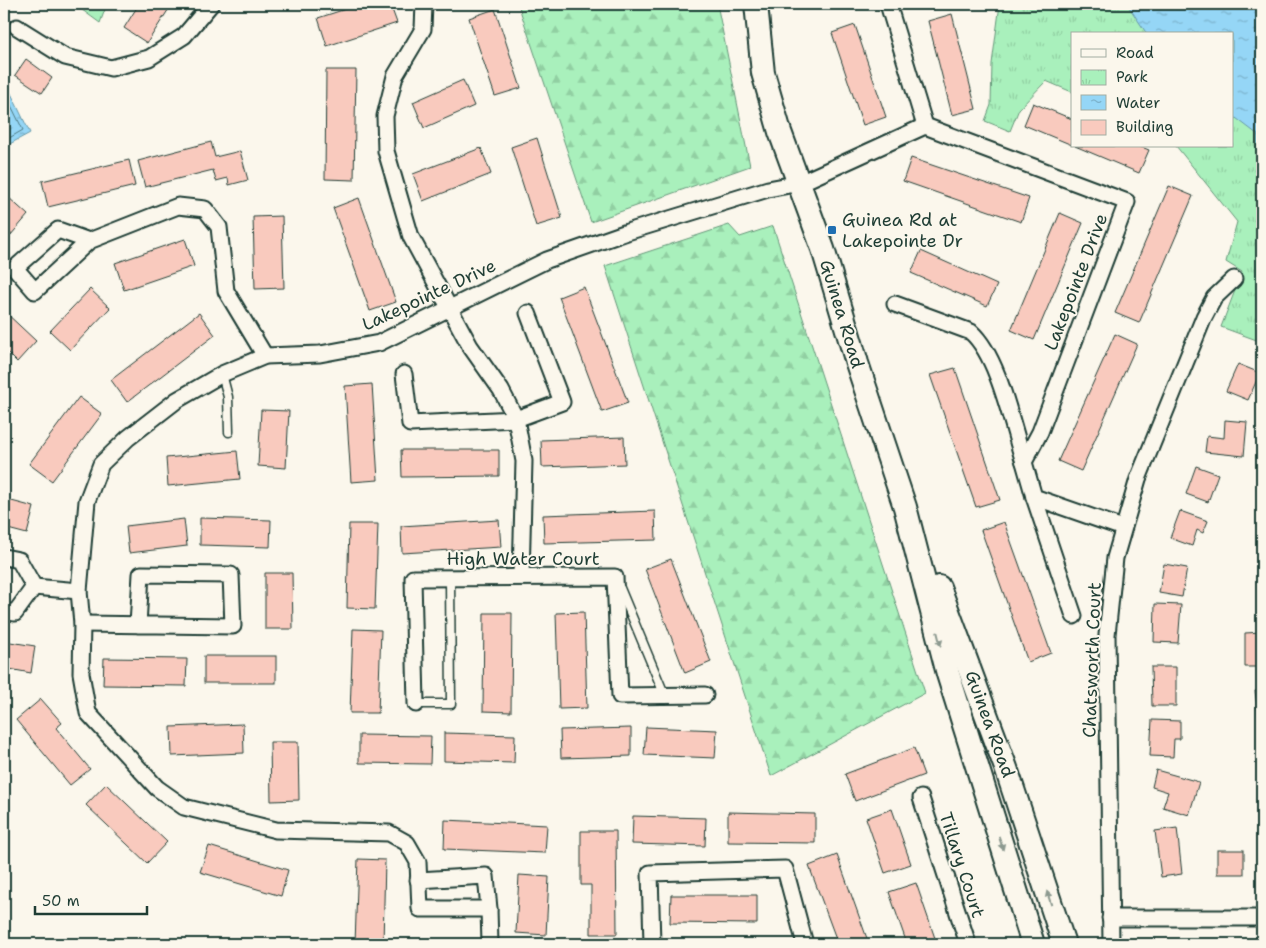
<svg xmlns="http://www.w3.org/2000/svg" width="1266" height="948" viewBox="0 0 1266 948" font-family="'Shantell Sans',sans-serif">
  <defs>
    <pattern id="forest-firs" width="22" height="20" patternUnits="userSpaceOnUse" patternTransform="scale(1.25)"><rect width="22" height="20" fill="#a9f0bc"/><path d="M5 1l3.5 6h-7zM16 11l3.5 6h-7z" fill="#91cfa2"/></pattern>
    <pattern id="park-tufts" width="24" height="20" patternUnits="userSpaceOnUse" patternTransform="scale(1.25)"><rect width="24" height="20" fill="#a9f0bc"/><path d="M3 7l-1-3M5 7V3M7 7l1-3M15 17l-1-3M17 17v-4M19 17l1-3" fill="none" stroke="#91cfa2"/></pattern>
    <pattern id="water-ripples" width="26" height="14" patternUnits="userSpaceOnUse" patternTransform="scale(1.25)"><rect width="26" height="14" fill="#95d6f6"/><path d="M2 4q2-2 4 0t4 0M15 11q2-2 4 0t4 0" fill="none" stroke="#79afc8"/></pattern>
  </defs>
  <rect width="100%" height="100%" fill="#fbf7ec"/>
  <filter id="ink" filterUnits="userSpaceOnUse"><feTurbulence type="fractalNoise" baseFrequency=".02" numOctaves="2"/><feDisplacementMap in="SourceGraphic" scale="10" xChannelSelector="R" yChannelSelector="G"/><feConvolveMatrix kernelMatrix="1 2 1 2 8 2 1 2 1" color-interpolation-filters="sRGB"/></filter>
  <g filter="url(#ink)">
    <!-- forest -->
    <g fill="url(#forest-firs)" stroke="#649678">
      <path d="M518 4H717L750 166 591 222Z"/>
      <path d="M729 225 740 237 773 226 925 693 771 776 605 266Z"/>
    </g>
    <!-- park -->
    <g fill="url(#park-tufts)" stroke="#649678">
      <path d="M74 4H107L100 23Z"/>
      <path d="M1000 4H1262V342L1221 327 1242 272 1226 262 1237 222 1176 146H1232V34H1072V92L1046 81 1019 109 1010 131 985 121 991 105 992 64Z"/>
    </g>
    <!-- water -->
    <g fill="url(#water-ripples)" stroke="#6699a8">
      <path d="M1127 4H1262V184L1258 175 1257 134 1232 115V34H1147Z"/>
      <path d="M7 85 30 133 4 147V87Z"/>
    </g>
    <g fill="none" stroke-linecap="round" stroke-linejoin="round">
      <!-- shore -->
      <path stroke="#4e7a82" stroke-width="1" d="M4 91 23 130 4 141"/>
    </g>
    <!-- building -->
    <g fill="#f9cabe" stroke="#1f3d34">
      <path d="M139 4H172L147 43 124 28Z"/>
      <path d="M361 4H390L397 23 327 46 318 18Z"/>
      <path d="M495 9 521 88 495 96 469 18Z"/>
      <path d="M952 14 976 109 952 115 928 21Z"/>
      <path d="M855 25 886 117 863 125 832 33Z"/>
      <path d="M26 59 52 78 42 93 15 75Z"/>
      <path d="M326 70H356L354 180 325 179Z"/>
      <path d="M463 80 474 106 424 128 413 102Z"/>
      <path d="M1033 103 1072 119V145L1024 125Z"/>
      <path d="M537 138 562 218 536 226 511 147Z"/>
      <path d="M211 142 215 157 240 151 248 180 229 185 228 178 216 181 213 170 145 187 138 161Z"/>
      <path d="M1075 146H1139L1149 150 1139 173Z"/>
      <path d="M481 148 491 174 423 201 413 174Z"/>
      <path d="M911 158 1029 198 1021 222 903 181Z"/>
      <path d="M129 160 135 186 48 207 42 181Z"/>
      <path d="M1169 186 1193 196 1139 323 1115 313Z"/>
      <path d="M8 197 28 215 4 243V201Z"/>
      <path d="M359 198 396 302 370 311 333 208Z"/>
      <path d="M1060 213 1083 223 1034 340 1011 330Z"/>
      <path d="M282 216 284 288 255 289 253 217Z"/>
      <path d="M185 239 194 266 124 290 115 263Z"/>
      <path d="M921 251 997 285 987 306 911 273Z"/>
      <path d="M584 287 628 403 602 412 559 297Z"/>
      <path d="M90 289 110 308 70 350 50 331Z"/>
      <path d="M4 311 36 341 17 362 4 349Z"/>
      <path d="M199 313 215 335 127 402 111 380Z"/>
      <path d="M1115 334 1137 344 1081 471 1058 461Z"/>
      <path d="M1238 364 1260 373 1248 400 1226 391Z"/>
      <path d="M955 368 1000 500 976 507 930 375Z"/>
      <path d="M372 384 378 480 351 482 345 386Z"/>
      <path d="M79 397 102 414 52 481 29 464Z"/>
      <path d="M261 410 289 411 286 468 258 466Z"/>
      <path d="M1225 420 1247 422 1244 456 1205 452 1207 436 1224 438Z"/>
      <path d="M624 437 625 464 542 467 541 440Z"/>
      <path d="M401 450H499V476L402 477Z"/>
      <path d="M237 451 240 479 168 486 166 458Z"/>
      <path d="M1196 466 1218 474 1208 502 1186 494Z"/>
      <path d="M4 499 34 507 27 534 4 528Z"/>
      <path d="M655 511 656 540 544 543 543 515Z"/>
      <path d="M1180 511 1208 521 1203 533 1197 530 1192 546 1170 538Z"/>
      <path d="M200 518 271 520 270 547 200 545Z"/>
      <path d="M184 519 187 546 129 553 126 526Z"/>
      <path d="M499 520 501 547 402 553 401 526Z"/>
      <path d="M1004 522 1051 653 1028 662 981 530Z"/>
      <path d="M349 524H378L375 609 347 608Z"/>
      <path d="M671 559 711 662 685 673 645 569Z"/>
      <path d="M1164 564 1187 568 1182 597 1159 593Z"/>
      <path d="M265 573H292L293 629H265Z"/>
      <path d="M1155 604 1181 605 1178 643 1154 642Z"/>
      <path d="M584 612 587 708 559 709 556 613Z"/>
      <path d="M484 613H512L511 712 483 711Z"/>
      <path d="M353 629 381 630 378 713H350Z"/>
      <path d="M1262 632V667H1245V633Z"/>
      <path d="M4 641 35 646 31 673 4 668Z"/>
      <rect x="204" y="656" width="72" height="27"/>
      <path d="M104 658 187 659 186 686 103 685Z"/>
      <path d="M1151 667H1176V706H1152Z"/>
      <path d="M1262 690V721L1259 722 1255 691Z"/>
      <path d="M41 699 62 723 56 728 90 769 70 785 16 720Z"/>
      <path d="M1152 720 1180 721V739H1174L1173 757 1150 756Z"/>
      <path d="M243 724 244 753 172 756 171 727Z"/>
      <path d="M646 727 717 730 715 758 644 755Z"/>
      <path d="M631 728V756L561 758 560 730Z"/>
      <path d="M444 733 515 735 514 763 444 761Z"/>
      <path d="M359 735 431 736 430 764 359 763Z"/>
      <path d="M270 742H298L299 800 271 801Z"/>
      <path d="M914 748 924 775 855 801 845 774Z"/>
      <path d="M1156 770 1199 782 1189 815 1163 807 1168 792 1152 787Z"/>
      <path d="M106 784 167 842 147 863 86 805Z"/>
      <path d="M892 809 911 864 885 873 866 818Z"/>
      <path d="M728 812 815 814V843L728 842Z"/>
      <path d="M633 816 706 818 705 846 632 844Z"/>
      <path d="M445 820 547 825 545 853 444 849Z"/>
      <path d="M1177 828 1182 874 1161 877 1155 831Z"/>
      <path d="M581 831H616L617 934H591V885H581Z"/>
      <path d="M209 846 288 870 281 896 200 872Z"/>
      <rect x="1217" y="850" width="27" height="24"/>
      <path d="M837 855 869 944H838L809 866Z"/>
      <path d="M358 859 385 860 383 944H355Z"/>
      <path d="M519 875 549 877 546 935 516 933Z"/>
      <path d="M916 883 937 944H907L889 892Z"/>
      <path d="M671 895H757V924L670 923Z"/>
      <path d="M431 941 462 942V944H431Z"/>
    </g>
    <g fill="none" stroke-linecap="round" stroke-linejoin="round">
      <defs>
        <g id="lane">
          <path d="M222 374 228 397 229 432"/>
          <path d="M620 588 665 696"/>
          <path d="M416 704H451L450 578"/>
        </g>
        <g id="street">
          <path d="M424 4 423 29 395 76 385 116 386 151 411 237 470 346 501 390 516 419 524 461 521 576"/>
          <path d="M888 4 925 126"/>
          <path d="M17 27 65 57 111 68 149 58 184 36 211 4"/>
          <path d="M89 241 58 230 15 268 35 291 89 241 178 206 205 209 219 227 226 291 265 356"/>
          <path d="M895 304 971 332C999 357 1012 426 1024 462"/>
          <path d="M404 374 410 424 516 419 562 402 528 313"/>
          <path d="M1034 497 1074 616"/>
          <path d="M4 557 19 560 34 587"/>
          <path d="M34 587 79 591"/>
          <path d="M4 611 15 613 34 587"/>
          <path d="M82 624 233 626 231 575 141 574 138 625"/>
          <path d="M416 704 413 578 615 577 620 696 705 695"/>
          <path d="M921 798 968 944"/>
          <path d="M418 880 486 876 489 909"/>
          <path d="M1110 918H1262"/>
          <path d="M490 944 489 909H420L418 862 407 843 389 833 276 830 184 807 157 788 88 713 81 673 82 624 79 591 87 501 101 464 128 438 177 400 222 374 265 356 320 354 379 343 547 260 627 232 768 189 800 183 925 126 1127 202 1040 432 1024 462 1034 497 1123 528"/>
          <path d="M652 944 650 873 785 869 805 944"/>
          <path d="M1111 944 1107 635 1115 558 1138 479 1204 317 1214 298 1234 279"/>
        </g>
        <g id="secondary">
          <path d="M756 4 763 73 780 132 823 249 857 363 905 507 948 674 1033 944"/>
          <path d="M939 587 1006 768 1064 944"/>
        </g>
      </defs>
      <!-- lane casing -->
      <use href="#lane" stroke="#1f3d34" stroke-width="11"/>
      <!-- street casing -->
      <use href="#street" stroke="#1f3d34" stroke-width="19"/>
      <!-- secondary casing -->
      <use href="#secondary" stroke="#1f3d34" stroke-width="26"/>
      <!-- lane -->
      <use href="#lane" stroke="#fbf7ec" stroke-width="8"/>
      <!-- street -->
      <use href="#street" stroke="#fbf7ec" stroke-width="15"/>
      <!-- secondary -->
      <use href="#secondary" stroke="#fbf7ec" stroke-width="22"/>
    </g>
    <!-- one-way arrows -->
    <defs><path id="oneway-solid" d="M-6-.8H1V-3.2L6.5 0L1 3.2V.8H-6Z" transform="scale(1.25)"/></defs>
    <g fill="#8d9a90">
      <use href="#oneway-solid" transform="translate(939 639) rotate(76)"/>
      <use href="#oneway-solid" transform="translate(1001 843) rotate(72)"/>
      <use href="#oneway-solid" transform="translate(1049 898) rotate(-108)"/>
    </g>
  </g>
  <!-- markers -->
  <rect fill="#1f6fb2" stroke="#fbf7ec" stroke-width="2" x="827" y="225" width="10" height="10" rx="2.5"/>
  <g text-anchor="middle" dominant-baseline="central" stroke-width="4" stroke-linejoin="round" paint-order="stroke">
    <!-- poi labels -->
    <g font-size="18" fill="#1f3d34" stroke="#fbf7ec" text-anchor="start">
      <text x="842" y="220">Guinea Rd at<tspan x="842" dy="21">Lakepointe Dr</tspan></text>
    </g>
    <!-- street labels -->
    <g font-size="18" fill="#1f3d34" stroke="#fbf7ec">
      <text transform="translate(1076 282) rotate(-69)">Lakepointe Drive</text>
      <text transform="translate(429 295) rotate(-25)">Lakepointe Drive</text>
      <text transform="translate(842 314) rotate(73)">Guinea Road</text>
      <text x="523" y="559">High Water Court</text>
      <text transform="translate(1092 660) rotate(-88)">Chatsworth Court</text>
      <text transform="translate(990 724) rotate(70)">Guinea Road</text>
      <text transform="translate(962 865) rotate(72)">Tillary Court</text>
    </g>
  </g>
  <!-- margin -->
  <rect width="1266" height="948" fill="none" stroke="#fbf7ec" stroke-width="20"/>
  <rect x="10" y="10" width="1246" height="928" fill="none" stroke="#1f3d34" stroke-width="2" filter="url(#ink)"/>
  <!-- legend -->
  <rect x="1071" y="32" width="162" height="115" fill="#fbf7ec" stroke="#a3ada2"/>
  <rect x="1081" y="49" width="25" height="8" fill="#fbf7ec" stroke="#a3ada2"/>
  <text x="1116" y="58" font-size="15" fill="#1f3d34">Road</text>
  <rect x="1081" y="70" width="25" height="15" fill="url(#park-tufts)" stroke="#a3ada2"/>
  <text x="1116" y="82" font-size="15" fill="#1f3d34">Park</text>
  <rect x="1081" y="95" width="25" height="15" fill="url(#water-ripples)" stroke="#a3ada2"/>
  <text x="1116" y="108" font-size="15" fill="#1f3d34">Water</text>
  <rect x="1081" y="120" width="25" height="15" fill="#f9cabe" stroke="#a3ada2"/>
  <text x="1116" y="132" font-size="15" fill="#1f3d34">Building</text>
  <!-- scale -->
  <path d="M35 906v8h112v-8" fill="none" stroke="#1f3d34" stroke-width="2.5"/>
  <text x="42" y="906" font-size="15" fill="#1f3d34" stroke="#fbf7ec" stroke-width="4" paint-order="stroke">50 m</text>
</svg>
